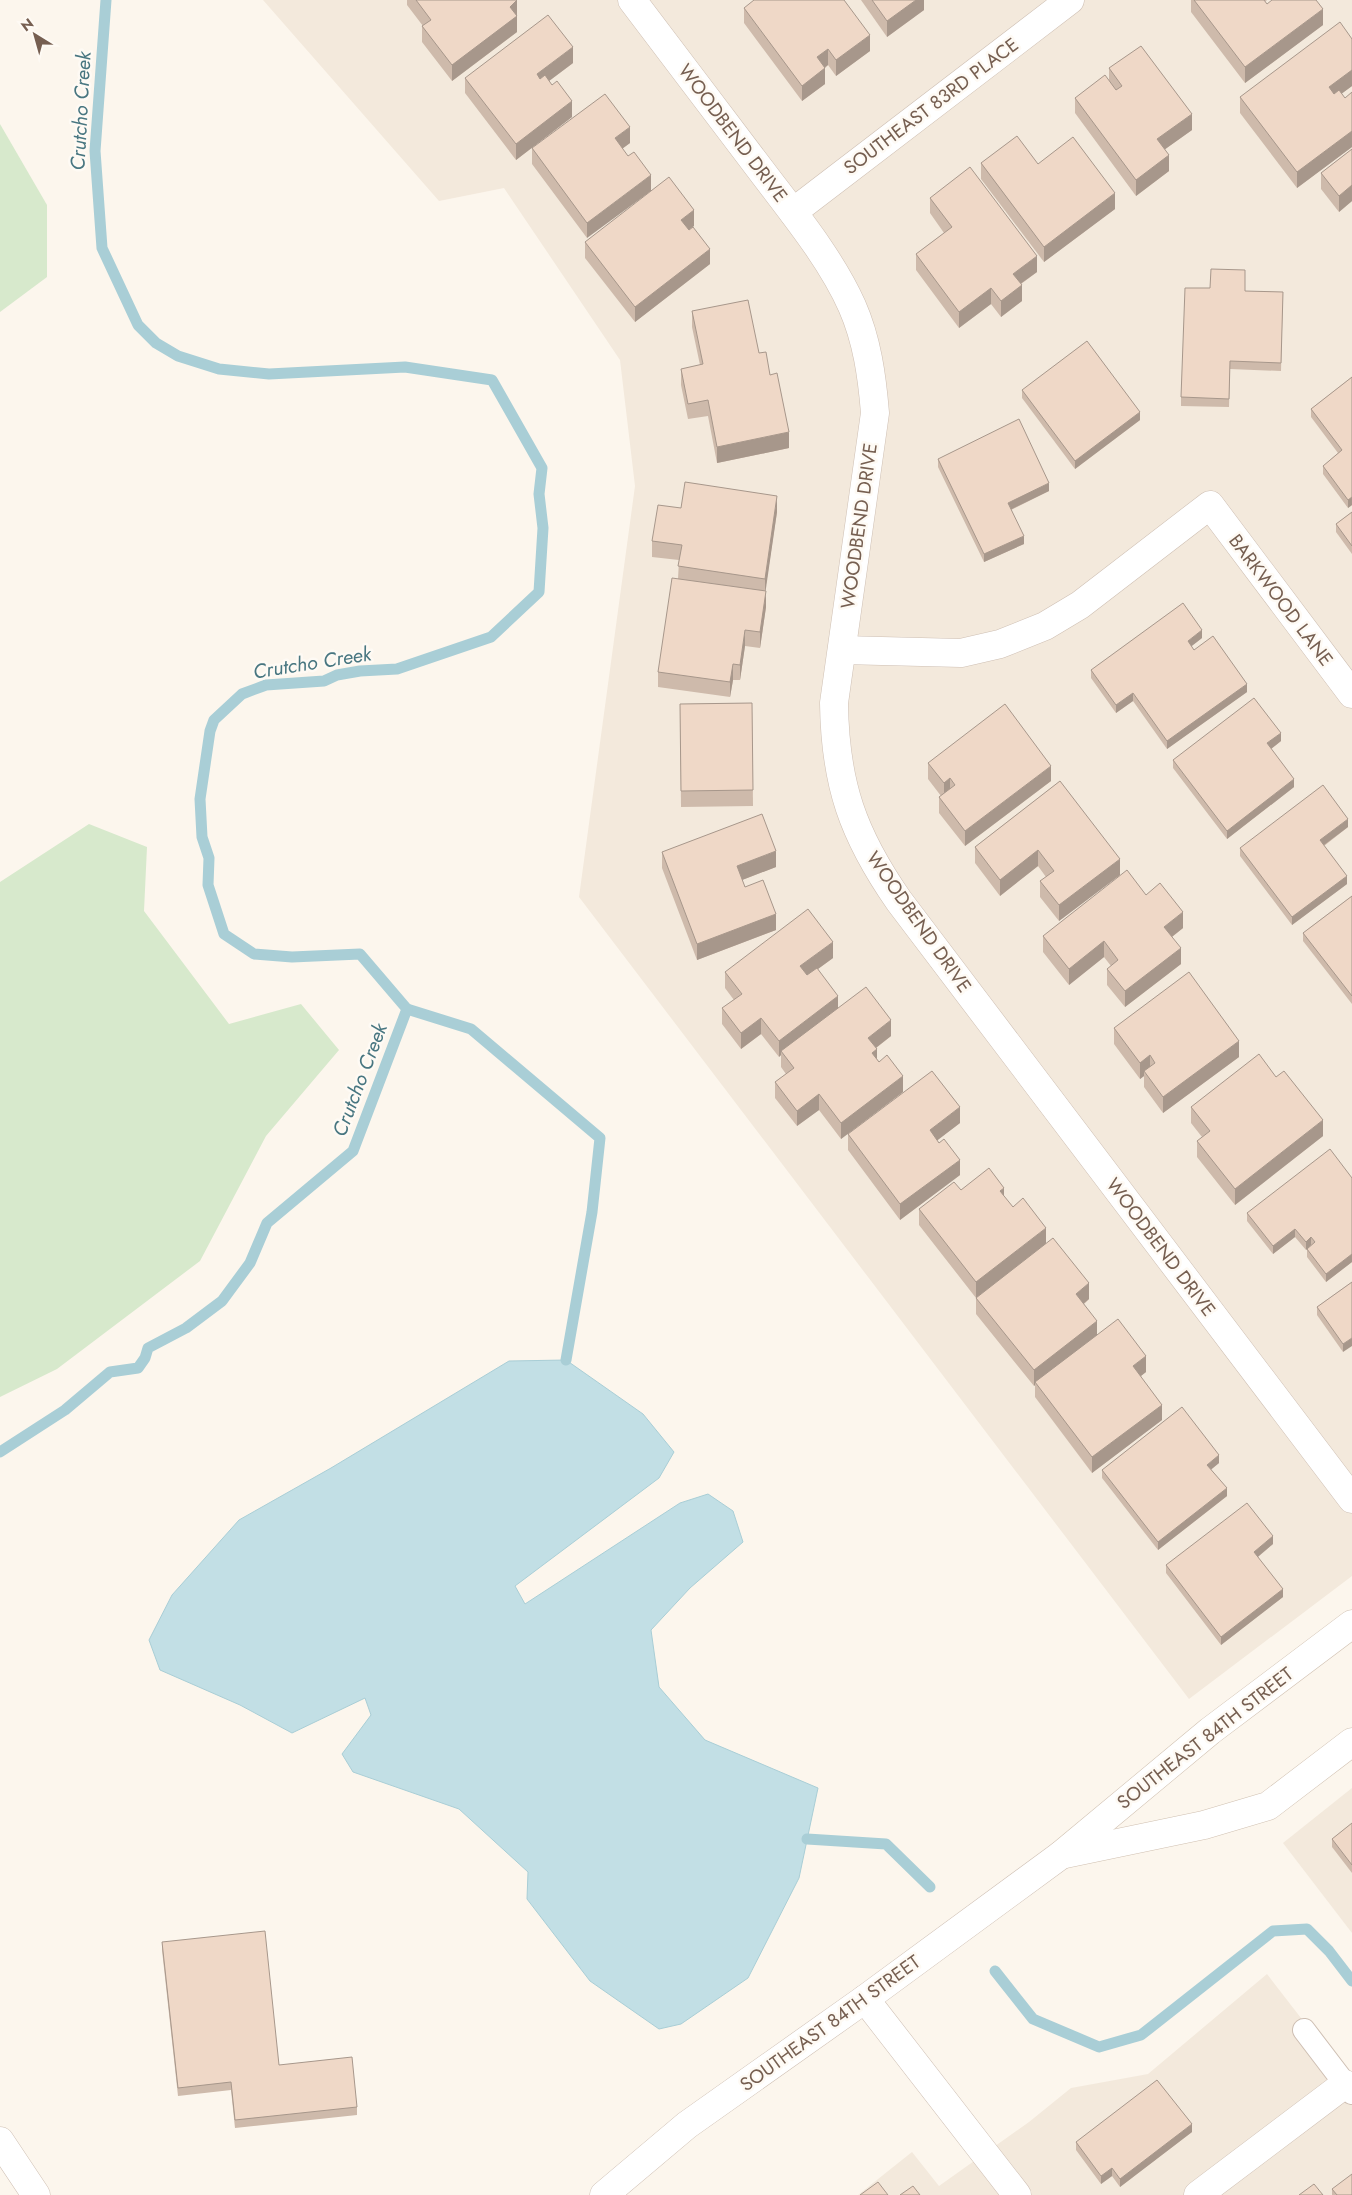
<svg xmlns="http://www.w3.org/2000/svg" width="1352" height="2195" viewBox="0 0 1352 2195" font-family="Jost,sans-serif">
  <rect width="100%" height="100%" fill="#fcf6ed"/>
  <!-- residential -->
  <g fill="#f3e9dc">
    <path d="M263 0H1352V1576L1189 1699 579 897 635 486 620 360 504 188 439 201Z"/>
    <path d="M1352 1788V1933L1283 1843Z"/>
    <path d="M1267 1974 1352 2084V2195H858L912 2152 939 2186 1029 2122 1071 2088 1148 2074Z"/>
  </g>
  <!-- green -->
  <g fill="#d7e9cc">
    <path d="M0 124 47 205V277L0 312Z"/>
    <path d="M89 824 147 847 144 911 229 1024 301 1004 339 1050 266 1136 200 1261 57 1369 0 1397V882Z"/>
  </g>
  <!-- water -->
  <path fill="#c2dfe5" stroke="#a9ced6" d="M566 1360 643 1414 674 1452 659 1478 515 1586 525 1604 680 1503 708 1494 733 1511 743 1542 690 1588 651 1630 659 1687 705 1740 818 1788 799 1878 748 1978 681 2024 659 2029 590 1981 527 1899 528 1872 459 1809 353 1772 342 1754 371 1715 365 1698 292 1733 240 1705 160 1670 149 1640 172 1595 239 1520 331 1468 509 1361Z"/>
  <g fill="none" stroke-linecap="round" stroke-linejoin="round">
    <!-- stream -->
    <g stroke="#a9ced6" stroke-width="11">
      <path d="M407 1009 471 1029 600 1138 592 1212 566 1360"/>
      <path d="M0 1452 65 1410 110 1372 138 1368 145 1358 148 1348 186 1328 222 1301 250 1263 267 1223 353 1151 407 1009 360 954 292 957 254 954 224 934 208 885 209 858 202 837 200 799 210 731 214 720 242 694 266 685 324 681 337 675 360 671 397 669 491 637 539 592 543 528 539 494 542 468 492 380 405 367 269 374 219 369 178 356 156 343 138 325 102 248 95 151 106 0"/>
      <path d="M807 1839 886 1844 930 1887"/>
      <path d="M995 1971 1033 2019 1099 2047 1141 2035 1273 1931 1307 1929 1329 1951 1352 1981"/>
    </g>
    <defs>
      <path id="lane" d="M1304 2030 1352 2093"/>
      <g id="street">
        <path d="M632 0C676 58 719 115 763 173 794 214 831 259 852 306 867 340 872 376 875 413L834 703C835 784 853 835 899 901L1352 1499"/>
        <path d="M793 212 1070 0"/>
        <path d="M842 650 961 653 1000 644 1045 626 1080 605 1210 505 1352 694"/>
        <path d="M865 1999 1017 2195"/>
        <path d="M0 2141 36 2195"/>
        <path d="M604 2195 687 2125 865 1999 1061 1855"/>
        <path d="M1198 2195 1345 2084"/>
      </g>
      <g id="secondary">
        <path d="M1065 1854 1204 1825 1268 1806 1352 1742"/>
        <path d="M1061 1855 1210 1731 1352 1624"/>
      </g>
    </defs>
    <!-- lane casing -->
    <use href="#lane" stroke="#cebfb3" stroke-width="24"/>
    <!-- street casing -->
    <use href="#street" stroke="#cebfb3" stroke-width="29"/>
    <!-- secondary casing -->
    <use href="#secondary" stroke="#d0c0b1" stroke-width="29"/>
    <!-- lane -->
    <use href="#lane" stroke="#fff" stroke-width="22"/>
    <!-- street -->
    <use href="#street" stroke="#fff" stroke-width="28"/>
    <!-- secondary -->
    <use href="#secondary" stroke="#fff" stroke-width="28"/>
  </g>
  <!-- wall -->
  <g fill="#cebaab">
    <path d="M407 0H517V32L452 81 422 42V26H423L407 5Z"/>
    <path d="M861 0H924V10L887 37Z"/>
    <path d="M1191 0H1267L1265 2 1267 4 1323 25 1245 83 1191 12Z"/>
    <path d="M744 8 870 51 836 76 828 65 825 68V84L802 101 744 23Z"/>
    <path d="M1352 39V86L1341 94 1345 98 1352 92V147L1297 188 1240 113V97Z"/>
    <path d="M573 63 549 81 572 117 516 160 465 93V78Z"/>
    <path d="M1109 68 1192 130 1165 149 1169 171 1136 196 1075 113V98L1109 81Z"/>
    <path d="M630 143 623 148 587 238 532 164V148Z"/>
    <path d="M1352 149V201L1339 212 1321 189V173Z"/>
    <path d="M981 163 1038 164 1115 209 1044 262 981 179Z"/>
    <path d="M930 198 1037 272 1021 284 1022 301 1001 317 991 304 959 328 916 270V254L944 233 930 213Z"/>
    <path d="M694 226 689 230 710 264 635 322 585 258V242Z"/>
    <path d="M1245 291 1283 292 1281 371 1230 369 1229 407 1181 406V397Z"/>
    <path d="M692 311 759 353 770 375 789 448 717 463 708 416 688 419 681 385V369L700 365 692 327Z"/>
    <path d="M1352 377V505L1348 508 1323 474V466L1338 453 1311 417V409Z"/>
    <path d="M1022 390 1140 420 1075 469 1022 398Z"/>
    <path d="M938 459 1049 491 1011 510 1024 544 984 562 938 467Z"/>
    <path d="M681 508 777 512 765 591 766 607 760 648 745 646 740 680H733L730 697 658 687V672L678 579 679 560 652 557V541Z"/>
    <path d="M1352 512V554L1336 532V524Z"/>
    <path d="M1202 638 1191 646 1194 650 1247 692 1167 749 1133 701 1116 713 1091 678V670Z"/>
    <path d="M752 703 753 806 681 807 680 704Z"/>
    <path d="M1281 741 1271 749 1294 787 1227 839 1173 768V760Z"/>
    <path d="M928 763 1051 781 965 846 939 813V797L941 796 928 779Z"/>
    <path d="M1060 781 1120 875 1059 921 1040 897V881L1046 877 1038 866 1000 896 975 863V847Z"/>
    <path d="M1348 827 1324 846 1347 884 1292 925 1240 856V848Z"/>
    <path d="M662 852 776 867 742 880 745 887 776 930 697 960 662 868Z"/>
    <path d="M1146 895 1183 928 1172 937 1181 964 1125 1007 1107 985V969L1111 966 1104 957 1069 985 1043 952V936Z"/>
    <path d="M1352 896V1004L1303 941V933Z"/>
    <path d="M833 958 818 969 838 1008 891 1036 876 1048 877 1059 903 1092 841 1139 819 1110 797 1126 775 1098V1082L786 1074 781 1067V1055L779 1057 761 1034 741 1049 722 1024V1008L734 1000 725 988V972Z"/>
    <path d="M1114 1028 1239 1057 1163 1113 1144 1087V1076L1140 1079 1114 1044Z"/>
    <path d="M1191 1107 1323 1136 1235 1205 1197 1157V1141L1202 1137 1191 1123Z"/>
    <path d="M960 1123 937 1140 960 1175 900 1220 848 1150V1134Z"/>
    <path d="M1352 1178V1262L1326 1282 1307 1257V1249L1311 1245 1306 1250 1295 1237 1273 1254 1247 1221V1213Z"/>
    <path d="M961 1190 1004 1197 1013 1207 1046 1243 1089 1299 1084 1304 1097 1335 1146 1372 1141 1376 1162 1420 1092 1473 1035 1397V1385L1034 1386 976 1314V1298L919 1225V1209Z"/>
    <path d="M1352 1282 1343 1352 1317 1315V1307Z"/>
    <path d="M1219 1463 1211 1469 1227 1496 1158 1550 1102 1478V1470Z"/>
    <path d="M1273 1544 1258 1557 1283 1597 1221 1645 1166 1573V1565Z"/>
    <path d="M1352 1823V1873L1332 1847V1839Z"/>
    <path d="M162 1942 279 2065 357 2107V2115L235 2128 231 2090 178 2096 162 1950Z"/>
    <path d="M1192 2132 1120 2187 1112 2176 1101 2184 1076 2150V2142Z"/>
    <path d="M1332 2189 1352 2195H1332Z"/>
  </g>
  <!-- shaded-wall -->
  <g fill="#a7978b">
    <path d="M517 0V32L452 81V65Z"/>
    <path d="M916 0H924V10L887 37V21Z"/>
    <path d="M1323 9V25L1245 83V67Z"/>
    <path d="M870 35V51L836 76V60Z"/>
    <path d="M573 47V63L537 90V74Z"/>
    <path d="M828 49V65L817 73V57Z"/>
    <path d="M825 68V84L802 101V86Z"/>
    <path d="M1352 70V86L1329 103V87Z"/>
    <path d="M572 101V117L516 160V144Z"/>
    <path d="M1192 114V130L1157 155V139Z"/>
    <path d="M630 127V143L615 154V138Z"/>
    <path d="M1352 131V147L1297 188V172Z"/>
    <path d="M1169 155V171L1136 196V180Z"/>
    <path d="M651 175V191L587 238V223Z"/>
    <path d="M1352 185V201L1339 212V196Z"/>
    <path d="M1115 193V209L1044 262V247Z"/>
    <path d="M694 210V226L681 235V220Z"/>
    <path d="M710 249V264L635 322V307Z"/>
    <path d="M1037 256V272L1013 289V274Z"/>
    <path d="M1022 285V301L1001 317V301Z"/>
    <path d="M991 288V304L959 328V312Z"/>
    <path d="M1140 412V420L1075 469V461Z"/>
    <path d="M789 432V448L717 463V447Z"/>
    <path d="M1049 483V491L1008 511V503Z"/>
    <path d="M777 496V512L765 595V579Z"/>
    <path d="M1352 497V505L1348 508V500Z"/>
    <path d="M1024 536V544L984 562V554Z"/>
    <path d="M766 591V607L760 648V632Z"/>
    <path d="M745 630V646L740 680V665Z"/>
    <path d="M1202 630V638L1188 649V641Z"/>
    <path d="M733 664V680L730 697V682Z"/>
    <path d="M1247 684V692L1167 749V741Z"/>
    <path d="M1133 693V701L1116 713V705Z"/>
    <path d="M1281 733V741L1267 752V743Z"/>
    <path d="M1051 766V781L965 846V831Z"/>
    <path d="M950 778V794L944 799V783Z"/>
    <path d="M1294 779V787L1227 839V831Z"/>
    <path d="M1348 819V827L1320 848V840Z"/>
    <path d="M1038 850V866L1000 896V880Z"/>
    <path d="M776 851V867L737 882V866Z"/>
    <path d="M1120 859V875L1059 921V905Z"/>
    <path d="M1347 876V884L1292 925V917Z"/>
    <path d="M1183 912V928L1164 943V927Z"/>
    <path d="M776 914V930L697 960V944Z"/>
    <path d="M1104 941V957L1069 985V969Z"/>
    <path d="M833 942V958L800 982V966Z"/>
    <path d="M1181 948V964L1125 1007V991Z"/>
    <path d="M838 996V1012L781 1051V1055L779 1057V1041Z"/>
    <path d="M761 1018V1034L741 1049V1033Z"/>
    <path d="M891 1020V1036L868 1054V1038Z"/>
    <path d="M1239 1041V1057L1163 1113V1097Z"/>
    <path d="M877 1049V1065L872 1053Z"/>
    <path d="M1150 1055V1071H1144V1076L1140 1079V1063Z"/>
    <path d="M903 1076V1092L841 1139V1123Z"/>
    <path d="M819 1094V1110L797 1126V1111Z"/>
    <path d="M960 1107V1123L930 1146V1130Z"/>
    <path d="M1323 1120V1136L1235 1205V1189Z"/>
    <path d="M960 1160V1175L900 1220V1204Z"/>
    <path d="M1004 1188V1204L1000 1191Z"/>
    <path d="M1046 1228V1244L976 1298V1282Z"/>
    <path d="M1295 1229V1237L1273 1254V1246Z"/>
    <path d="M1311 1237V1245L1306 1250V1242Z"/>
    <path d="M1352 1254V1262L1326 1282V1274Z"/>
    <path d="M1089 1283V1299L1076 1310V1294Z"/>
    <path d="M1097 1321V1337L1035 1382V1385L1034 1386V1370Z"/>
    <path d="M1352 1338V1346L1343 1352V1344Z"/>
    <path d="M1146 1356V1372L1133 1382V1366Z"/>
    <path d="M1162 1405V1420L1092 1473V1457Z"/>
    <path d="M1219 1455V1463L1207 1473V1465Z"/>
    <path d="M1227 1488V1496L1158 1550V1542Z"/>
    <path d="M1273 1536V1544L1254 1560V1552Z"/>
    <path d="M1283 1589V1597L1221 1645V1637Z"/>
    <path d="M1192 2124V2132L1120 2187V2179Z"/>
    <path d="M1112 2168V2176L1101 2184V2176Z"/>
  </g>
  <!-- building -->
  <g fill="#efd8c7" stroke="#a7978b">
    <path d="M416 0H517L510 7 517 16 452 65 422 26 431 20Z"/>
    <path d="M754 0H844L870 35 836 60 828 49 817 57 825 68 802 86 744 8Z"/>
    <path d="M872 0H916L887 21Z"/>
    <path d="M1194 0H1264L1267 4 1272 0H1316L1323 9 1245 67Z"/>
    <path d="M548 15 573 47 537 74 540 79 545 75 552 85 557 81 572 101 516 144 465 78Z"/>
    <path d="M1340 22 1352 39V70L1329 87 1334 94 1339 90 1345 98 1352 92V131L1297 172 1240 97Z"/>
    <path d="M1141 46 1192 114 1157 139 1169 155 1136 180 1075 98 1105 75 1116 90 1122 86 1109 68Z"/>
    <path d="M605 94 630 127 615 138 628 156 634 152 651 175 587 223 532 148Z"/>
    <path d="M1017 136 1038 164 1073 137 1115 193 1044 247 981 163Z"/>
    <path d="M1352 149V185L1339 196 1321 173Z"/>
    <path d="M970 167 1037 256 1013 274 1022 285 1001 301 991 288 959 312 916 254 952 227 930 198Z"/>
    <path d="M669 177 694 210 681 220 689 230 693 227 710 249 635 307 585 242Z"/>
    <path d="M1211 269 1245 270V291L1283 292 1281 363 1230 361 1229 399 1181 397 1185 288H1210Z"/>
    <path d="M748 300 759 353 766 352 770 375 777 373 789 432 717 447 708 400 688 404 681 369 703 364 692 311Z"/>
    <path d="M1087 341 1140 412 1075 461 1022 390Z"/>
    <path d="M1352 377V497L1348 500 1323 466 1342 450 1311 409Z"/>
    <path d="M1019 419 1049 483 1008 503 1024 536 984 554 938 459Z"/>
    <path d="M685 482 777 496 765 579 678 566 682 545 652 541 658 505 681 508Z"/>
    <path d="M1352 512V546L1336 524Z"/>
    <path d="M672 578 766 591 760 632 745 630 740 665 733 664 730 682 658 672Z"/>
    <path d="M1183 603 1202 630 1188 641 1194 650 1213 636 1247 684 1167 741 1133 693 1116 705 1091 670Z"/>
    <path d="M1254 698 1281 733 1267 743 1294 779 1227 831 1173 760Z"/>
    <path d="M752 703 753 790 681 791 680 704Z"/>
    <path d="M1005 704 1051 766 965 831 939 797 955 785 950 778 944 783 928 763Z"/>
    <path d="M1060 781 1120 859 1059 905 1040 881 1054 871 1038 850 1000 880 975 847Z"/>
    <path d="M1323 785 1348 819 1320 840 1347 876 1292 917 1240 848Z"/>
    <path d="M762 814 776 851 737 866 745 887 763 880 776 914 697 944 662 852Z"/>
    <path d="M1127 870 1146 895 1160 883 1183 912 1164 927 1181 948 1125 991 1107 969 1118 960 1104 941 1069 969 1043 936Z"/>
    <path d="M1352 896V996L1303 933Z"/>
    <path d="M808 909 833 942 800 966 807 975 817 968 838 996 779 1041 761 1018 741 1033 722 1008 742 994 725 972Z"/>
    <path d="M1189 972 1239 1041 1163 1097 1144 1071 1155 1063 1150 1055 1140 1063 1114 1028Z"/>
    <path d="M866 987 891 1020 868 1038 877 1049 872 1053 879 1062 887 1055 903 1076 841 1123 819 1094 797 1111 775 1082 794 1068 781 1051Z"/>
    <path d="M1259 1054 1276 1077 1284 1071 1323 1120 1235 1189 1197 1141 1210 1131 1191 1107Z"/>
    <path d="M932 1071 960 1107 930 1130 939 1143 944 1139 960 1160 900 1204 848 1134Z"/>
    <path d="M1330 1149 1352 1178V1254L1326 1274 1307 1249 1315 1242 1311 1237 1306 1242 1295 1229 1273 1246 1247 1213Z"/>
    <path d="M989 1168 1004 1188 1000 1191 1013 1207 1023 1198 1046 1228 976 1282 919 1209 954 1182 961 1190Z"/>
    <path d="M1053 1238 1089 1283 1076 1294 1097 1321 1034 1370 976 1298Z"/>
    <path d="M1352 1282V1338L1343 1344 1317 1307Z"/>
    <path d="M1118 1319 1146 1356 1133 1366 1162 1405 1092 1457 1035 1382Z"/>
    <path d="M1182 1407 1219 1455 1207 1465 1227 1488 1158 1542 1102 1470Z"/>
    <path d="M1247 1503 1273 1536 1254 1552 1283 1589 1221 1637 1166 1565Z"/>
    <path d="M1352 1823V1865L1332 1839Z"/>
    <path d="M265 1931 279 2065 352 2057 357 2107 235 2120 231 2082 178 2088 162 1942Z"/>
    <path d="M1157 2080 1192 2124 1120 2179 1112 2168 1101 2176 1076 2142Z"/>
    <path d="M1352 2174V2195H1337L1332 2189Z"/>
    <path d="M878 2182 888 2195H860Z"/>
    <path d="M1314 2184 1323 2195H1299Z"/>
    <path d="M913 2186 920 2195H900Z"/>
  </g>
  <g text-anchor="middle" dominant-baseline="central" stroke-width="5" stroke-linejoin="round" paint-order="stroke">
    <!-- street labels -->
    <g font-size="19" fill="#765f51" stroke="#fefaf4">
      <text transform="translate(931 106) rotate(-37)">SOUTHEAST 83RD PLACE</text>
      <text transform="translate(733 133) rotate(53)">WOODBEND DRIVE</text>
      <text transform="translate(859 526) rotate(-82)">WOODBEND DRIVE</text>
      <text transform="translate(1281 600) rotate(53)">BARKWOOD LANE</text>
      <text transform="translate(919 922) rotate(55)">WOODBEND DRIVE</text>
      <text transform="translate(1161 1247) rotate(53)">WOODBEND DRIVE</text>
      <text transform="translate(1205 1738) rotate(-38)">SOUTHEAST 84TH STREET</text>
      <text transform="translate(830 2023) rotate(-36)">SOUTHEAST 84TH STREET</text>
    </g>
    <!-- water labels -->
    <g font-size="20" font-style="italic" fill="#487680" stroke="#fefaf4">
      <text transform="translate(81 111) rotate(-87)">Crutcho Creek</text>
      <text transform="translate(312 663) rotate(-9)">Crutcho Creek</text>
      <text transform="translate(360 1080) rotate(-69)">Crutcho Creek</text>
    </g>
  </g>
  <!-- north arrow -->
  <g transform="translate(35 35) rotate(323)" stroke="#fefaf4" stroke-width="4" paint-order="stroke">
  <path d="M0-4L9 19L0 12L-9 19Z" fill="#765f51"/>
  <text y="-8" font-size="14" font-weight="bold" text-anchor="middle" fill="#765f51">N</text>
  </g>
</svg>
